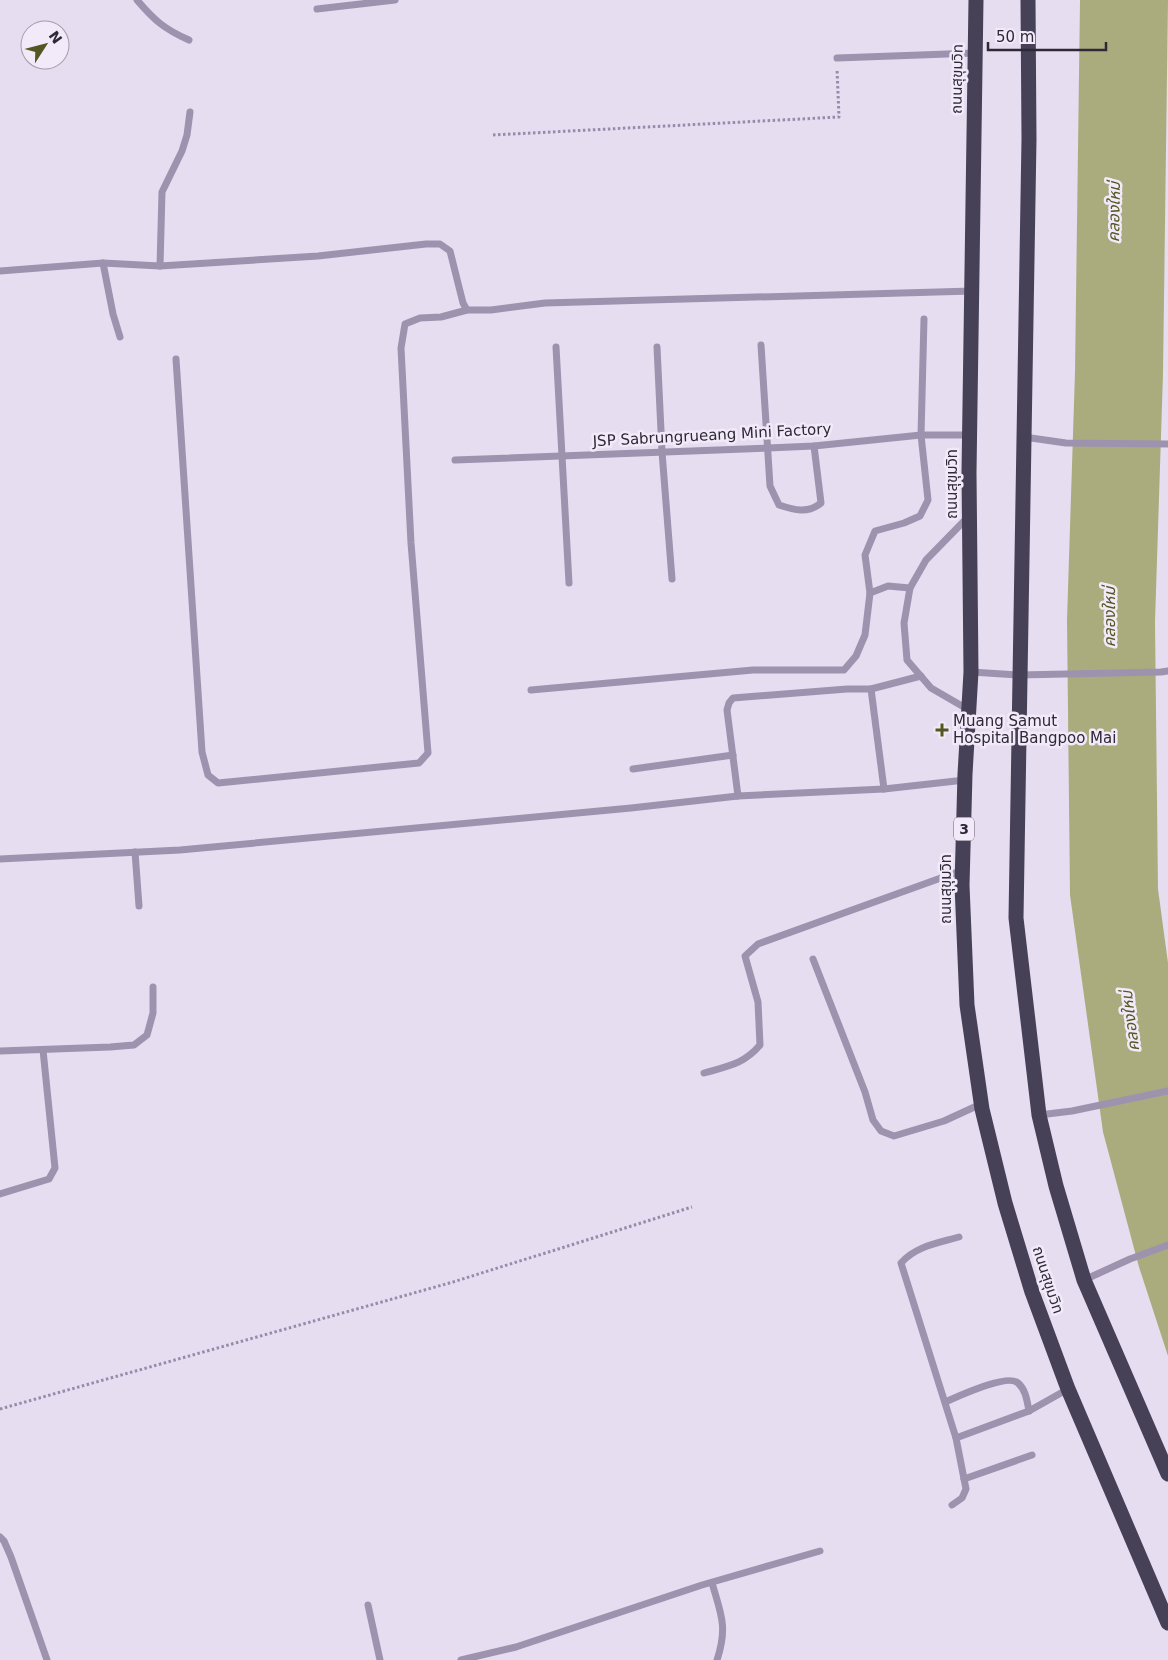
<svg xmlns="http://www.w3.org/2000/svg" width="1168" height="1660" viewBox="0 0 1168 1660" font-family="'DejaVu Sans','Noto Sans Thai',sans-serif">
  <rect width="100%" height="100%" fill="#e7ddf1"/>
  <!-- water -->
  <path fill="#abac7e" d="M1080 0H1168L1163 374 1155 622 1158 889 1168 963V1356L1139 1267 1103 1132 1070 895 1067 620 1075 372Z"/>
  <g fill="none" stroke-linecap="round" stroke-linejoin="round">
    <!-- path -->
    <g stroke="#988baa" stroke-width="3" stroke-dasharray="2.5 2.5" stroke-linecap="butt">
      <path d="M493 135 839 117 837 69"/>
      <path d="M0 1409 453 1282 692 1207"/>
    </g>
    <!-- lane -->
    <g stroke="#9e93ae" stroke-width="7">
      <path d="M137 0C154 20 164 29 189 40"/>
      <path d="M317 9 395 0"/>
      <path d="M837 58 975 53"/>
      <path d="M160 266 162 192 182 151 187 135 190 112"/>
      <path d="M0 271 103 263"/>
      <path d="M120 337 113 314 103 263 160 266 318 256 426 244H440L450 251 463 303 467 310H491L545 303 972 291"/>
      <path d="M761 345 770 486 779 505C794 510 808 514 821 503L814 446"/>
      <path d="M556 347 569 583"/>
      <path d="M657 347 662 452 672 579"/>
      <path d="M176 359 202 752 208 775 218 783 419 763 428 753 411 543 401 348 405 324 420 318 441 317 467 310"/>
      <path d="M1024 437 1066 443 1168 444"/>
      <path d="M455 460 768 448 814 446 921 435H970"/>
      <path d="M968 517 926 560 910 588 904 623 907 660 931 688 969 710"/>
      <path d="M870 593 865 555 875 531 904 523 920 516 928 500 921 435 924 319"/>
      <path d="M971 672 1019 675 1161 672 1168 671"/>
      <path d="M871 689 884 789"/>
      <path d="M531 690 753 670H844L856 656 865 635 870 593 888 586 910 588"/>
      <path d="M633 769 733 755"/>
      <path d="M738 796 727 710 729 703 733 698 847 689H871L921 676"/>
      <path d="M135 852 139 906"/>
      <path d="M0 859 180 850 631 808 738 796 884 789 965 780"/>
      <path d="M813 959 865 1092 873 1120 881 1131 894 1136 944 1121 981 1104"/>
      <path d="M0 1051 110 1047 134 1045 147 1035 153 1013V987"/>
      <path d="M704 1073C728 1066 744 1064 760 1045L758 1002 745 956 758 944 963 870"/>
      <path d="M1039 1115 1072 1111 1168 1091"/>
      <path d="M0 1194 49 1179 55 1168 43 1050"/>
      <path d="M1084 1280 1130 1259 1168 1245"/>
      <path d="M945 1402C957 1397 1008 1373 1018 1383 1026 1390 1027 1401 1029 1411"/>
      <path d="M956 1438 901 1263C916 1246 938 1243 959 1237"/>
      <path d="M964 1479 1032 1455"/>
      <path d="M952 1505 962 1498 966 1489 956 1438 1029 1411 1068 1389"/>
      <path d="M0 1537 4 1541 11 1557 47 1660"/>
      <path d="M712 1583C721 1614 728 1627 717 1660"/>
      <path d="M368 1605 380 1660"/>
      <path d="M461 1660 516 1647 702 1585 820 1551"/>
    </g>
    <!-- highway -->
    <g stroke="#474157" stroke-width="15">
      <path d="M976 0 969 473 971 672 965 774 962 885 967 1005 982 1109 1005 1203 1032 1292 1068 1389 1168 1623"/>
      <path d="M1028 0 1029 139 1016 918 1039 1115 1056 1186 1084 1280 1168 1474"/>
    </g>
  </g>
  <!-- markers -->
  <path fill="#535621" stroke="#f2eaf9" stroke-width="2" d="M939.5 722.5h5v5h5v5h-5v5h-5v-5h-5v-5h5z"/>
  <g text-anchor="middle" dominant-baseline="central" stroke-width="5" stroke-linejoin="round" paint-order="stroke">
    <!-- shield labels -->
    <rect fill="#f2eaf9" stroke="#686370" stroke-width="1" x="954" y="817.5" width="20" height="23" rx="4"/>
    <g font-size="14" font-weight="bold" fill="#2d2936">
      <text x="964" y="829">3</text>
    </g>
    <!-- street labels -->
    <g font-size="15" fill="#2d2936" stroke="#f2eaf9">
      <text transform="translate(957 79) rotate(-89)">ถนนสุขุมวิท</text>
      <text transform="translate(712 435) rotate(-3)">JSP Sabrungrueang Mini Factory</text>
      <text transform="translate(952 484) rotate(-90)">ถนนสุขุมวิท</text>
      <text transform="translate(946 889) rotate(-90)">ถนนสุขุมวิท</text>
      <text transform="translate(1048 1280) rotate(72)">ถนนสุขุมวิท</text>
    </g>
    <!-- poi labels -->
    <g font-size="15" fill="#2d2936" stroke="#f2eaf9" text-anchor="start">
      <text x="953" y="721">Muang Samut<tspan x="953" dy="17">Hospital Bangpoo Mai</tspan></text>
    </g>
    <!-- water labels -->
    <g font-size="16" font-style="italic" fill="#535621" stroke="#f2eaf9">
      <text transform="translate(1114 212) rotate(-89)">คลองใหม่</text>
      <text transform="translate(1109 617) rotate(-90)">คลองใหม่</text>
      <text transform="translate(1130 1021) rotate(-97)">คลองใหม่</text>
    </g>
  </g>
  <!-- north arrow -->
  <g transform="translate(45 45) rotate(54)"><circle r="24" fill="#f2eaf9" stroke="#a39dab"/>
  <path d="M0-4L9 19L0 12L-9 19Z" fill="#535621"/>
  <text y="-8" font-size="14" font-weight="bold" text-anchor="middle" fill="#2d2936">N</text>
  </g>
  <!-- scale -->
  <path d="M988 42v8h118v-8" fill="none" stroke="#2d2936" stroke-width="2.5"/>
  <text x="996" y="42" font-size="15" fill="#2d2936" stroke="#f2eaf9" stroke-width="4" paint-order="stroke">50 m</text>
</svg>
